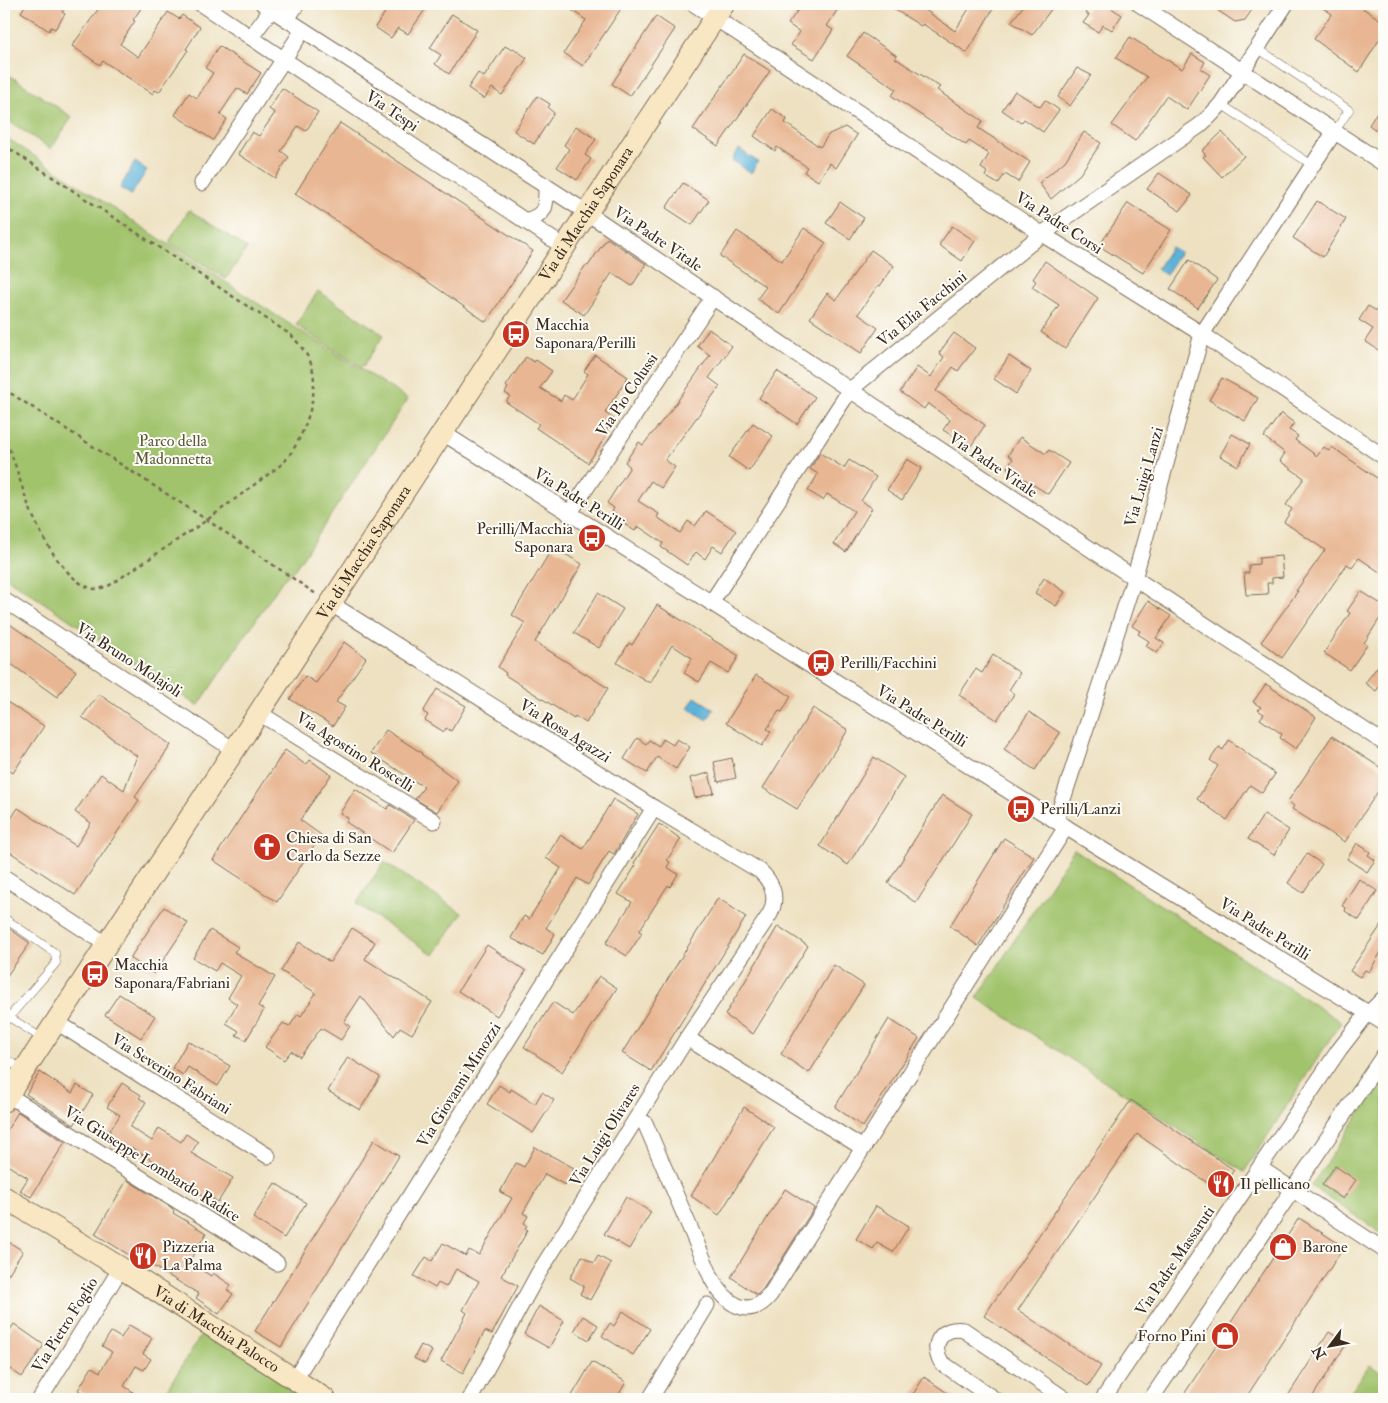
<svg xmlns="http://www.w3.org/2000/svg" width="1388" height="1403" viewBox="0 0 1388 1403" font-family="'IM FELL Double Pica',serif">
  <rect width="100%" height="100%" fill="#fdfcf7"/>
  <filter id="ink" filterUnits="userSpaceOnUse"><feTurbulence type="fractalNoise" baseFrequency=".02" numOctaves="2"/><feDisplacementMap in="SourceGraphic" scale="10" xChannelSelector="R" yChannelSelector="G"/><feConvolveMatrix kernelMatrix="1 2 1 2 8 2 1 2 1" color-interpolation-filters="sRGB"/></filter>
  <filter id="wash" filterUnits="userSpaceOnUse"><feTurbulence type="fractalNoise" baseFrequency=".0096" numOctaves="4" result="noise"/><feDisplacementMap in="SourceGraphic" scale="20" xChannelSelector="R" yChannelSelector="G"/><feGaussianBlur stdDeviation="1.12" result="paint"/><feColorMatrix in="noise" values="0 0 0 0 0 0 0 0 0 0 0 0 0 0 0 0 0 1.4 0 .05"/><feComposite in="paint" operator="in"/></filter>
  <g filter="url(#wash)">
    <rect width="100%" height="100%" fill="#eee1c1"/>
    <!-- green -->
    <g fill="#a1c36c" stroke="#6e7645" fill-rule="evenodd">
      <path d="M9 75 72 117 51 149 4 118V82Z"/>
      <path d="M4 136 277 316 408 399 295 569 282 581 198 706 4 576Z"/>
      <path d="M189 210 247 248 226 279 169 242Z"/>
      <path d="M318 291 384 335 362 368 296 325Z"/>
      <path d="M1074 849 1341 1022 1244 1172 977 998Z"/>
      <path d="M384 862 462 913 434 955 356 904Z"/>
      <path d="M1384 1077V1235L1311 1186ZM1334 1166 1355 1180 1343 1199 1322 1185Z"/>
      <path d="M208 1324 325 1399H161Z"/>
      <path d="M1370 1365 1384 1375V1399H1346Z"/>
    </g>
    <!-- water -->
    <g fill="#5bb2d8" stroke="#4b6e7b">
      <path d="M739 149 758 162 751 173 732 160Z"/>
      <path d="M135 162 147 170 131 195 120 188Z"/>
      <path d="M1171 247 1180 252 1166 275 1157 269Z"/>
      <path d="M695 697 714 709 707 720 688 708Z"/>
    </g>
    <g id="blocks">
      <!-- building -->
      <g fill="#e8b692">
        <path d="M26 4H67L62 12 65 14 55 29 51 27 49 31 21 12Z"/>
        <path d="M102 4H144L133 20 135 21 120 44 138 57 168 12 179 19 182 15 200 27 186 49 188 50 159 92 155 90 153 94 103 61 100 65 72 46Z"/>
        <path d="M391 4H429L408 34 398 28 391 38 375 27Z"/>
        <path d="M563 4H624L583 66 564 53 586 20Z"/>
        <path d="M802 4H841L827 26 833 30 814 59 791 45 800 32 788 24Z"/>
        <path d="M886 4H917L955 31 972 4H996L967 53 923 24 921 26Z"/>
        <path d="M1025 4H1055L1032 35 1011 22Z"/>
        <path d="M1092 4H1105L1122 15 1112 30 1103 25 1098 32 1083 23 1089 15 1085 13Z"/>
        <path d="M1208 4H1256L1245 20 1235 22Z"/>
        <path d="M1317 4H1356L1384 22V32L1359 72 1314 39 1332 14Z"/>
        <path d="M452 14 477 30 449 74 435 64 441 55 430 48Z"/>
        <path d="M656 16 675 29 630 96 612 84Z"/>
        <path d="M863 33 897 56 895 58 940 87 937 90 983 121 978 128 1030 162 1018 182 1005 174 998 184 985 176 987 172 981 168 989 154 969 141 966 145 892 96 896 89 847 56Z"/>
        <path d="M1130 37 1182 69 1192 54 1205 62 1201 69 1210 75 1187 110 1166 96 1135 141 1112 125 1147 77 1116 58Z"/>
        <path d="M219 46 261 73 247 94 237 88 220 114 227 119 213 140 175 115 189 93 197 98 213 73 205 68Z"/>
        <path d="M505 46 512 50 513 48 527 58 502 95 492 88 484 99 468 88 478 73 484 77Z"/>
        <path d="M744 54 770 71 718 146 693 129Z"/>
        <path d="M1077 68 1091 75 1070 106 1058 97Z"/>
        <path d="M282 88 318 112 306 131 298 126 281 151 289 157 275 178 238 154 252 132 259 136 275 113 269 109Z"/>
        <path d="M1015 91 1040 107 1045 100 1059 110 1043 132 1024 119 1021 123 1002 110Z"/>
        <path d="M537 96 550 104 548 108 554 113 534 144 514 131Z"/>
        <path d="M1384 101V136L1369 125Z"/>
        <path d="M772 109 787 119 785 123 820 147 829 134 845 127 857 135 836 168 830 163 818 181 804 172 807 167 777 147 775 151 754 136Z"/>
        <path d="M340 123 533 251 486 322 401 263 295 194Z"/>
        <path d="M576 126 596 139 585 155 591 159 577 180 557 167 569 149 564 145Z"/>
        <path d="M1084 132 1101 143 1080 174 1051 199 1039 183 1065 161Z"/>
        <path d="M1222 132 1244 156 1222 177 1203 157 1206 155 1202 151Z"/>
        <path d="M1159 173 1192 195 1180 211 1147 189Z"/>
        <path d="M683 183 709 200 692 225 666 208Z"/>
        <path d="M1317 201 1346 219 1323 257 1293 238Z"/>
        <path d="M840 202 864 218 850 239 826 223Z"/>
        <path d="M1128 203 1171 230 1143 273 1099 246Z"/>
        <path d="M952 226 975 241 962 261 939 245Z"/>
        <path d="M804 228 826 243 779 314 757 299 766 287 720 256 737 231 782 261Z"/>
        <path d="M607 238 646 264 632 286 612 273 584 315 561 300 586 265 588 266Z"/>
        <path d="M871 250 894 266 880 286 878 285 858 314 878 328 861 353 810 318 827 293 836 300Z"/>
        <path d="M1189 260 1217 280 1198 308 1170 289Z"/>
        <path d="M1045 261 1098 298 1065 349 1041 332 1059 305 1032 287 1036 281 1033 279Z"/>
        <path d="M1368 306 1382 314 1384 311V354L1365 341 1373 329 1359 320Z"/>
        <path d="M709 329 732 346 709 378 720 386 665 460 675 467 661 488 651 481 638 501 659 514 657 517 680 533 688 521 695 526 706 511 736 531 722 552 713 546 705 559 696 552 687 565 661 547 663 543 638 526 635 531 624 524 627 521 612 512 614 508 607 503 630 467 625 462 639 442 643 445 674 406 710 355 697 346Z"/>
        <path d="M954 333 975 348 958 371 953 367 936 391 985 425 971 446 963 440 962 442 943 430 950 420 928 403 924 409 900 392 917 367 931 377 944 357 939 353Z"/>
        <path d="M595 355 628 377 605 413 614 419 606 431 608 433 588 463 536 428 539 424 506 402 510 396 505 393 508 388 506 386 526 357 534 362 536 360 552 371 540 388 561 401 564 395 572 400 588 374 584 371Z"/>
        <path d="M1009 356 1031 371 1016 394 994 379Z"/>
        <path d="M777 371 815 397 797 424 759 398Z"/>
        <path d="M1222 378 1258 398 1245 421 1209 400Z"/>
        <path d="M1281 413 1294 423 1289 430 1298 436 1295 440 1317 456 1324 447 1329 451 1332 447 1384 483V575L1359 558 1352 568 1347 564 1282 658 1261 642 1298 591H1296L1325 550 1284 522 1292 509 1286 505 1304 478 1280 461 1285 453 1264 437Z"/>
        <path d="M753 423 773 436 749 471 729 457Z"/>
        <path d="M1232 434 1250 444 1238 466 1220 456Z"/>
        <path d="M1020 437 1046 454 1049 450 1069 463 1048 494 1007 468 1013 459 1008 455Z"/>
        <path d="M820 453 844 468 849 460 876 477 861 501 872 508 846 552 834 544 854 511 827 494 823 500 808 491 818 474 810 469Z"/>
        <path d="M907 459 922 468 902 500 887 490Z"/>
        <path d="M553 547 582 564 535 642 608 688 586 723 575 716 574 719 505 675 506 673 498 667 525 623 512 615Z"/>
        <path d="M1281 556 1283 577 1272 578V583H1267L1268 594 1246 595 1244 573H1249V565L1259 564V558Z"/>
        <path d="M1044 578 1065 592 1056 606 1035 593Z"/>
        <path d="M1361 591 1384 606V612L1364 643 1367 645 1350 670 1324 653 1350 613 1347 611Z"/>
        <path d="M598 593 623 609 599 648 574 633Z"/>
        <path d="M1148 601 1171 616 1156 638 1164 643 1157 653 1146 646 1149 641 1138 634 1140 631 1132 626Z"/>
        <path d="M657 605 739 656 728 673 711 663 699 682 684 673 692 658 672 645 650 683 617 663 629 643 632 645Z"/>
        <path d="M4 620 76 671 57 697 4 659Z"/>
        <path d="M344 642 366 658 336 702 345 707 333 726 290 699 305 676 316 683Z"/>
        <path d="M993 655 1020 673 1009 690 1014 694 997 720 959 695 976 669 982 673Z"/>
        <path d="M1384 658V680L1376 691 1365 683Z"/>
        <path d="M756 675 791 696 782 712 779 711 767 729 771 732 762 746 726 723Z"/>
        <path d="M1266 684 1316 717 1296 749 1280 738 1282 734 1260 719 1264 714 1258 710 1261 707 1253 702Z"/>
        <path d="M437 689 466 706 451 731 446 728 444 732 425 720 428 715 423 712Z"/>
        <path d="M99 694 171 745 135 797 139 800 75 895 4 848V830L18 808 76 846 91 823 75 812 101 774 124 790 137 756 82 717Z"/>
        <path d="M4 700 44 726 13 773 4 767Z"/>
        <path d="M813 708 848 730 797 809 763 788Z"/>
        <path d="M1029 712 1060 733 1035 770 1004 749Z"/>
        <path d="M386 730 422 753 421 754 458 781 437 812 415 799 424 787 371 753Z"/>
        <path d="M1332 736 1384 770V782L1345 842 1292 809 1294 806 1288 801Z"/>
        <path d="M637 738 646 744 649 740 659 746 663 739 673 745 677 739 690 747 676 769 657 757 647 773 624 759Z"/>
        <path d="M1229 740 1275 774 1262 793 1250 785 1227 820 1197 799 1218 766 1210 760 1219 747 1223 750Z"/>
        <path d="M285 750 306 765 310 760 331 775 300 820 321 835 277 902 213 860Z"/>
        <path d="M874 757 904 777 848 865 820 846Z"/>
        <path d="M732 758 736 778 718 782 714 762Z"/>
        <path d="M709 773 714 793 695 798 690 778Z"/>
        <path d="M355 789 387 809 390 805 414 820 392 853 346 822 348 818 340 813Z"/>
        <path d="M942 795 972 814 916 903 888 883Z"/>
        <path d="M613 799 638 814 614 854 609 851 588 885 577 878 546 928 555 934 543 955 511 938 524 916 529 919 561 868 546 858 560 835 583 849Z"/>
        <path d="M1264 814 1289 830 1274 855 1248 839Z"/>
        <path d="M659 824 681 839 667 860 670 862 667 867 678 874 670 887 668 885 639 931 642 933 627 956 606 943 632 902 618 894 636 865 634 863Z"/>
        <path d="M1004 838 1034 857 978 946 950 926Z"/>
        <path d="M1357 843 1370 852 1368 855 1375 860 1367 872 1347 859Z"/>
        <path d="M1307 854 1322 864 1303 893 1288 883Z"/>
        <path d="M1359 879 1377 891 1359 920 1345 911 1346 908 1342 906Z"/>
        <path d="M718 898 746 917 651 1071 622 1053Z"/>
        <path d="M164 907 188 923 154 974 130 958Z"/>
        <path d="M1384 921V947L1369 972 1365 970 1360 977 1350 971Z"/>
        <path d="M4 925 30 943 4 980Z"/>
        <path d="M778 926 808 946 753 1034 725 1015Z"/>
        <path d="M352 928 375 942 365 959 432 1002 412 1034 400 1027 394 1036 361 996 344 1022 350 1026 341 1040 321 1028 300 1057 291 1051 284 1060 265 1047 283 1023 289 1027 298 1014 301 1016 316 993 281 971 299 942 330 962Z"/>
        <path d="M210 930 238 947 234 952 275 977 258 1006 264 1010 246 1040 236 1035 239 1031 226 1023 237 1004 228 998 241 976 220 963 215 971 193 958Z"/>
        <path d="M487 945 526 971 497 1016 458 991Z"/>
        <path d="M834 965 864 985 809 1073 781 1054Z"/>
        <path d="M599 976 617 988 562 1072 524 1047 553 1002 573 1015Z"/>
        <path d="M119 994 155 1016 141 1038 105 1015Z"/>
        <path d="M889 1019 919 1038 863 1127 835 1107Z"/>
        <path d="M188 1041 230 1066 218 1086 188 1067 183 1075 172 1068Z"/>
        <path d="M348 1057 380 1077 360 1110 328 1091Z"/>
        <path d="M40 1072 72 1093 77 1085 93 1095 74 1125 26 1094Z"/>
        <path d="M122 1083 141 1095 139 1098 146 1102 130 1127 152 1141 159 1128 181 1142 186 1134 198 1142 191 1153 233 1178 218 1202 208 1196 207 1199 192 1190 194 1187 132 1148 126 1158 114 1150 116 1149 108 1143 109 1141 105 1138 120 1115 107 1107Z"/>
        <path d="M499 1085 510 1092 511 1089 535 1104 542 1092 554 1100 533 1133 487 1104Z"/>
        <path d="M1131 1100 1234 1170 1219 1191 1137 1134 1018 1310 1101 1366 1088 1386 984 1316Z"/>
        <path d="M744 1107 774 1127 719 1215 691 1196Z"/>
        <path d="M18 1112 65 1142 31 1197 20 1191 28 1178 4 1163V1135Z"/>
        <path d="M374 1140 399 1156 281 1347 255 1331Z"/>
        <path d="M535 1147 574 1168 565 1185 545 1174 523 1213 528 1216 524 1223 527 1225 525 1229 528 1230 501 1276 518 1286 492 1334 485 1331 463 1373 441 1361 467 1313 463 1310 479 1281 456 1269 446 1287 438 1283 435 1288 414 1276 426 1257 432 1261 443 1243 466 1256 469 1250 479 1255 512 1198 500 1192 516 1163 524 1167Z"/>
        <path d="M1335 1166 1356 1180 1343 1199 1322 1185Z"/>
        <path d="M127 1180 172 1208 174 1211 173 1213 206 1233 189 1262 211 1276 213 1273 231 1285 227 1290 233 1294 219 1314 196 1298 199 1294 136 1256 134 1258 95 1234Z"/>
        <path d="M275 1183 306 1203 284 1238 253 1218Z"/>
        <path d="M785 1189 814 1208 763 1289 757 1295 731 1277Z"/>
        <path d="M626 1197 651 1212 629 1249 604 1234Z"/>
        <path d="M876 1206 909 1226 893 1252 877 1243 873 1249 856 1239Z"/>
        <path d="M1299 1218 1344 1247 1245 1399H1181Z"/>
        <path d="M4 1239 23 1251 4 1281Z"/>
        <path d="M582 1256 594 1263 598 1256 611 1263 590 1300 580 1294 584 1286 570 1278Z"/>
        <path d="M539 1306 564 1321 549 1348 524 1334Z"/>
        <path d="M623 1311 650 1329 633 1355 602 1336 610 1323 614 1326Z"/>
        <path d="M583 1316 598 1325 589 1340 574 1331Z"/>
        <path d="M14 1324 44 1345 22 1377 4 1365V1339Z"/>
        <path d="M129 1325 152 1338 143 1354 151 1359 144 1370 136 1366 124 1386 133 1392 128 1399H94L78 1390 92 1367 100 1372 112 1352 102 1346 111 1332 121 1338Z"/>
        <path d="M1329 1332 1347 1343 1311 1399H1286Z"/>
        <path d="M421 1345 432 1351 425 1364 414 1358Z"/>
        <path d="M592 1362 626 1382 616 1399H570Z"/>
        <path d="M924 1377 956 1399H910Z"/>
      </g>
    </g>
  </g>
  <g filter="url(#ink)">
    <use href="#blocks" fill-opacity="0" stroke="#7a6a57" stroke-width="1"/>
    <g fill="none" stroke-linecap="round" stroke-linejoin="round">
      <defs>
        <g id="lane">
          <path d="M1257 48 1349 110 1335 131"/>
          <path d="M1221 104 1312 165"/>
          <path d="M4 918 55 953 56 963 4 1023"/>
          <path d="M9 1017 43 1039"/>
          <path d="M4 1058 22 1069"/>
        </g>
        <g id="street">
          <path d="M201 4 564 247"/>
          <path d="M263 4 586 212 850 390 1384 743"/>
          <path d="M694 4 1042 234 1202 334 1384 457"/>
          <path d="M1139 4 1384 164"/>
          <path d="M287 19 297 4"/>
          <path d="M251 37 272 9"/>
          <path d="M202 183 303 30"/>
          <path d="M525 221C547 215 546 207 546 186"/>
          <path d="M443 433 1056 821 1384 1023"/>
          <path d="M569 514 713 297"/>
          <path d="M4 600 234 750"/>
          <path d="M330 603 654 808 760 871C773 883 778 898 770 914L687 1038 538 1274 470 1399"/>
          <path d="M711 603 850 390 1042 234 1199 126 1210 116 1221 104 1286 4"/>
          <path d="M259 713 434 821"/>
          <path d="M1056 821 1134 579 1202 334 1335 131"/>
          <path d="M4 877 106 944"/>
          <path d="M55 1021 268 1156"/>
          <path d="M687 1038 863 1148 1066 827"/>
          <path d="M8 1095 277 1263"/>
          <path d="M645 1123 712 1279C725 1302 748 1322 770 1295L863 1148"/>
          <path d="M1260 1168 1384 1250"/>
          <path d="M294 1380 654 808"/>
          <path d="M40 1399 121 1268"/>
          <path d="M650 1399 707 1305"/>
          <path d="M994 1399 942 1363C929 1344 942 1326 964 1330L1065 1399"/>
          <path d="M1103 1399 1339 1050 1363 1019 1384 998"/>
          <path d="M1151 1399 1384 1055"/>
        </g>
        <g id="secondary">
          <path id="s1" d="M4 1101 724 4"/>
          <path id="s2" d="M4 1197 121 1268 325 1399"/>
        </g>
      </defs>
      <!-- lane casing -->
      <use href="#lane" stroke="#7a6a57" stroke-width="9"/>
      <!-- street casing -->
      <use href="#street" stroke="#7a6a57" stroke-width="17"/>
      <!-- secondary casing -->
      <use href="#secondary" stroke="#7a6a57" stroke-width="23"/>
      <!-- path -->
      <g stroke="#7a6a57" stroke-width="2.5" stroke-dasharray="4 4" stroke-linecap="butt">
        <path d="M4 145 291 335C299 344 309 355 312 367 320 395 302 444 282 464L207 520 110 585C105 587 100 589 95 589 66 585 38 531 29 506 20 484 15 459 4 437"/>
        <path d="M4 389 207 520 316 594"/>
      </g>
      <!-- lane -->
      <use href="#lane" stroke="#fff" stroke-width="8"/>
      <!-- street -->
      <use href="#street" stroke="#fff" stroke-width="15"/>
      <!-- secondary -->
      <use href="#secondary" stroke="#f9e7c3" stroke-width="21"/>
    </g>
  </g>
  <!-- icons -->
  <defs>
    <symbol id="bus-disc" viewBox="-11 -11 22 22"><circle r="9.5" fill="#c8321e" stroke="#fdfcf7"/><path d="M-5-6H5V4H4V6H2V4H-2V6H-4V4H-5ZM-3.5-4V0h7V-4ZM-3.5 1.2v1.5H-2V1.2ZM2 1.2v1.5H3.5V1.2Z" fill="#fff"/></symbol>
    <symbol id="church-disc" viewBox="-11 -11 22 22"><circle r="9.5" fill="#c8321e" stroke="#fdfcf7"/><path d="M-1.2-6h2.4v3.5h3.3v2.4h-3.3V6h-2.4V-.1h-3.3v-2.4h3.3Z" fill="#fff"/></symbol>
    <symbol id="restaurant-disc" viewBox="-11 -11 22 22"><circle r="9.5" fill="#c8321e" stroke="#fdfcf7"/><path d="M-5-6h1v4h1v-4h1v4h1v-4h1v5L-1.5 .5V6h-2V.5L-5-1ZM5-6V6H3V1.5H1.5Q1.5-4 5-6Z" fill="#fff"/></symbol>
    <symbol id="shop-disc" viewBox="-11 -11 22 22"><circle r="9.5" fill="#c8321e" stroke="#fdfcf7"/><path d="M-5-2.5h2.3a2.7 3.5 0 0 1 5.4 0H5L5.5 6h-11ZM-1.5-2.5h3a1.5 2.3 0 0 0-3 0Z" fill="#fff"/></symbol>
  </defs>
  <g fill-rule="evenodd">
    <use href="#bus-disc" x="500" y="318" width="32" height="32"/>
    <use href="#bus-disc" x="576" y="522" width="32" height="32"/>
    <use href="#bus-disc" x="805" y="647" width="32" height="32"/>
    <use href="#bus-disc" x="1005" y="793" width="32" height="32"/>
    <use href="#church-disc" x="251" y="831" width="32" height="32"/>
    <use href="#bus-disc" x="79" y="958" width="32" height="32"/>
    <use href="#restaurant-disc" x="1205" y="1168" width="32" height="32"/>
    <use href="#shop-disc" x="1267" y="1231" width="32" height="32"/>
    <use href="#restaurant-disc" x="127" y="1240" width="32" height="32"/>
    <use href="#shop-disc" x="1209" y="1320" width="32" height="32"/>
  </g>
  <g text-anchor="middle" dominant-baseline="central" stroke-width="4" stroke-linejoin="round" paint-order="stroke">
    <!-- street labels -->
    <g font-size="16" fill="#3b2a1e" stroke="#fdfcf7">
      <text transform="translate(392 111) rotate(34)">Via Tespi</text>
      <text stroke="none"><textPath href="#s1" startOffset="1061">Via di Macchia Saponara</textPath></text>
      <text transform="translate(1059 223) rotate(33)">Via Padre Corsi</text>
      <text transform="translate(658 239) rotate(34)">Via Padre Vitale</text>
      <text transform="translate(922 309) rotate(-39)">Via Elia Facchini</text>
      <text transform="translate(627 395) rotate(-56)">Via Pio Colussi</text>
      <text transform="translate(993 465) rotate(34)">Via Padre Vitale</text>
      <text transform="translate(1144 477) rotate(-74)">Via Luigi Lanzi</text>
      <text transform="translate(579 499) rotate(32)">Via Padre Perilli</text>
      <text stroke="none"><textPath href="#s1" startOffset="656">Via di Macchia Saponara</textPath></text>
      <text transform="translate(129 660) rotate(33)">Via Bruno Molajoli</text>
      <text transform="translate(922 716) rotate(32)">Via Padre Perilli</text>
      <text transform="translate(565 731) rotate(32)">Via Rosa Agazzi</text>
      <text transform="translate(355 752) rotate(32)">Via Agostino Roscelli</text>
      <text transform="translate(1265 929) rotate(32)">Via Padre Perilli</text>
      <text transform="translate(171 1074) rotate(32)">Via Severino Fabriani</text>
      <text transform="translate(459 1085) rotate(-58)">Via Giovanni Minozzi</text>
      <text transform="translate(605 1135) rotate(-58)">Via Luigi Olivares</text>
      <text transform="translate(152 1164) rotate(32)">Via Giuseppe Lombardo Radice</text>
      <text transform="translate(1175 1261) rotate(-56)">Via Padre Massaruti</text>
      <text transform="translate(65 1325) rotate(-58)">Via Pietro Foglio</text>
      <text stroke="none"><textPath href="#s2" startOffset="250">Via di Macchia Palocco</textPath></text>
    </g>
    <!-- poi labels -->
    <g font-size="16" fill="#3b2a1e" stroke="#fdfcf7" text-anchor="start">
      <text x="535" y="325">Macchia<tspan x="535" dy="18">Saponara/Perilli</tspan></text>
      <text x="573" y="529" text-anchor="end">Perilli/Macchia<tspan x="573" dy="18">Saponara</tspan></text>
      <text x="840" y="663">Perilli/Facchini</text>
      <text x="1040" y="809">Perilli/Lanzi</text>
      <text x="286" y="838">Chiesa di San<tspan x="286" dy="18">Carlo da Sezze</tspan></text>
      <text x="114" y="965">Macchia<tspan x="114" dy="18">Saponara/Fabriani</tspan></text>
      <text x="1240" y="1184">Il pellicano</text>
      <text x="162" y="1247">Pizzeria<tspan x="162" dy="18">La Palma</tspan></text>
      <text x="1302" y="1247">Barone</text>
      <text x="1206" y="1336" text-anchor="end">Forno Pini</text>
    </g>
    <!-- park labels -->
    <g font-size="16" fill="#5a5835" stroke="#fdfcf7">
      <text x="173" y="441">Parco della<tspan x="173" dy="18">Madonnetta</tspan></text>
    </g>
  </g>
  <!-- margin -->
  <rect width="1388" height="1403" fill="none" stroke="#fdfcf7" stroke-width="20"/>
  <!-- north arrow -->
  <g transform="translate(1330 1346) rotate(238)" stroke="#fdfcf7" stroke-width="4" paint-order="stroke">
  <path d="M0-4L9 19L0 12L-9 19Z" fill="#3b2a1e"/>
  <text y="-8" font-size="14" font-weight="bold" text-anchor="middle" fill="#3b2a1e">N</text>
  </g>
</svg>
